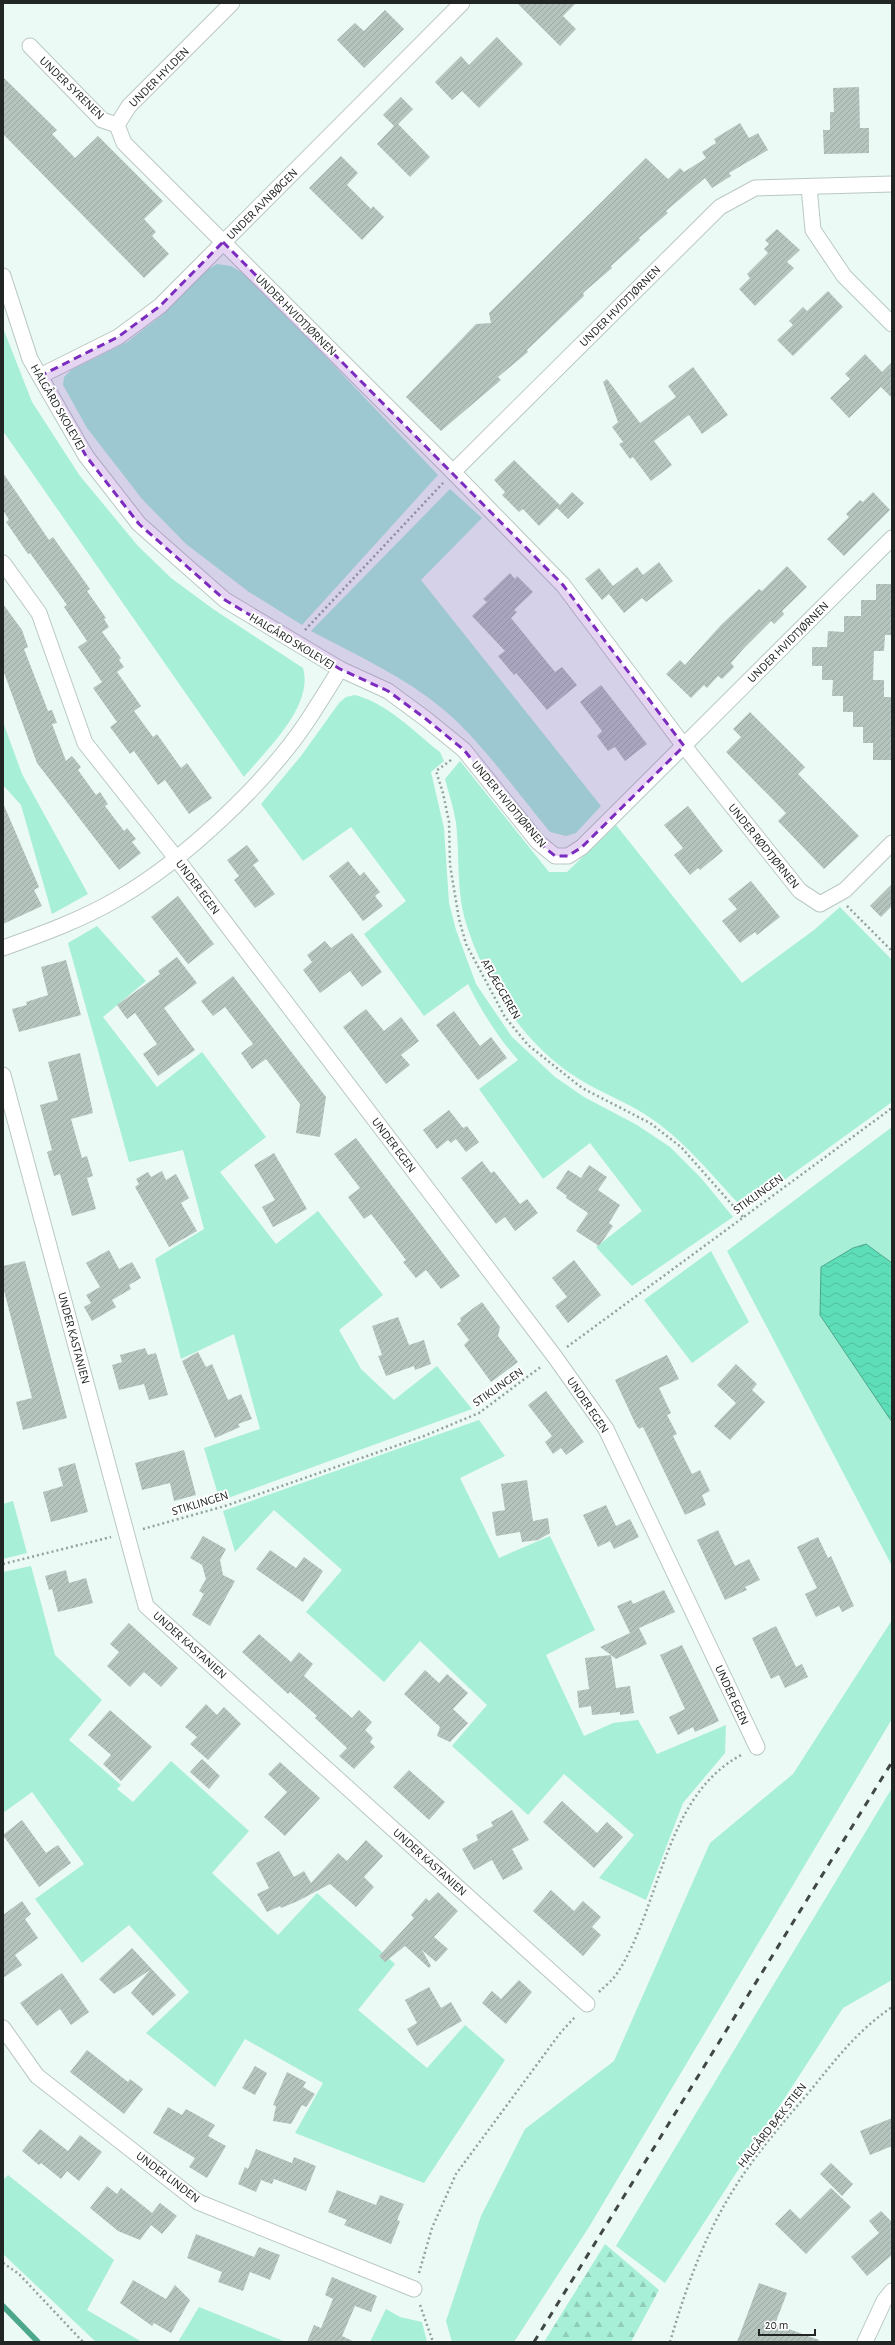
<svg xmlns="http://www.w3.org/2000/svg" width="895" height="2345" viewBox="0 0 895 2345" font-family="'Alegreya Sans',sans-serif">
  <defs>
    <pattern id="forest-firs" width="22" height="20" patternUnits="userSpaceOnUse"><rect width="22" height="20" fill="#a7efd6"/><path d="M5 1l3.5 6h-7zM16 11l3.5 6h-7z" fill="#8fcdb8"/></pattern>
    <pattern id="water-waves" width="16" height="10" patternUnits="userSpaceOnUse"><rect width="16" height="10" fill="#5edeb8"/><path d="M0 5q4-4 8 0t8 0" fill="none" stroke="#51be9e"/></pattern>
    <pattern id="building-hatch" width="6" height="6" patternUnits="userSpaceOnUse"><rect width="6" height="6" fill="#b6c4be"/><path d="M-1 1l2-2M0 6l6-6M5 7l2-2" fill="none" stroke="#9ca8a3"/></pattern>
  </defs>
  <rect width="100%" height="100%" fill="#ebfaf4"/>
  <!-- grass -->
  <g fill="#a7efd6">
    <path d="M217 264 231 266 251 278 438 475 302 625 249 592 186 544 142 499 87 428 63 385 64 377 71 370 127 342 162 315 205 271Z"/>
    <path d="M3 328 32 402 80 476 138 546 171 578 213 609 303 668C314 706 267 749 244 777L3 431Z"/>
    <path d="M450 489 482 518 421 580 601 806 576 833 566 836 550 832C518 794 482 742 444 710 405 677 356 655 311 631Z"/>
    <path d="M355 695C387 703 414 732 440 752L444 761 431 772 444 828 449 903 456 930 476 984 512 1037 555 1077 584 1097 637 1125 670 1147 701 1178 733 1217 632 1286 596 1247 642 1211 590 1143 543 1179 479 1089 518 1060C497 1036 482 1012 468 984L424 1016 364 934 406 901 351 827 303 861 261 804 301 756 339 703 346 697Z"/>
    <path d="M3 722 22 774 88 894 52 914 21 805 3 785Z"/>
    <path d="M460 761 549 872H567L616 825 742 983 814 930 840 907 892 960V1102L751 1204 738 1203C709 1172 682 1138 646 1115 625 1101 601 1093 579 1079 524 1045 485 984 466 923 456 890 460 857 456 823 454 809 449 794 445 779Z"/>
    <path d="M97 926 146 981 103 1017 157 1087 202 1052 266 1137 220 1172 276 1244 318 1211 383 1295 339 1330 361 1369 394 1400 437 1366 472 1409 220 1501 204 1448 260 1429 234 1334 181 1359 155 1259 204 1229 183 1150 129 1162 68 943Z"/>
    <path d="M892 1127V1263L871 1248 890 1421 892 1422V1566L727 1251Z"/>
    <path d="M711 1251 749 1322 692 1363 644 1300Z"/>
    <path d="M479 1420 505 1456 460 1478 499 1558 550 1536 595 1630 546 1655 584 1736 613 1723 638 1720 657 1754 726 1725 725 1753 683 1803 646 1900 599 1878 634 1835 564 1774 528 1815 452 1746 487 1705 420 1641 384 1682 306 1612 342 1570 274 1510 235 1552 223 1511Z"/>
    <path d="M13 1501 27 1553 3 1559V1504Z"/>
    <path d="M31 1566 55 1655 102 1700 69 1740 121 1785 117 1789 133 1802 171 1761 249 1831 212 1873 278 1935 317 1893 395 1964 358 2010 427 2068 465 2025 505 2060 424 2183 295 2133 323 2083 245 2039 215 2087 146 2033 189 1992 129 1925 82 1963 35 1899 84 1864 32 1792 3 1813V1572Z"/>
    <path d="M892 1620V1719L589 2227 514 2342H452L446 2321 481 2216 525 2129 614 2061 710 1843 793 1774Z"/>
    <path d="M892 1788V1980L843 2008 665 2283 616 2246Z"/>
    <path d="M8 2175 114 2260 87 2310 142 2342H96L3 2254V2180Z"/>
    <path d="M199 2307 286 2342H178Z"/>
    <path d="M386 2309 400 2317 422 2322 427 2342H370Z"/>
  </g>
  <!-- forest -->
  <path fill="url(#forest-firs)" d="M605 2244 659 2290 631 2342H544Z"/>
  <!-- water -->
  <path fill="url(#water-waves)" stroke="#4ca78c" d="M866 1244 892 1263V1422L820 1315 821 1267 853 1248Z"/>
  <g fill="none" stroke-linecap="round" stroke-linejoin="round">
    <!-- stream -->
    <path stroke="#4ca78c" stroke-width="5.5" d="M3 2306 38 2342"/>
  </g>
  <!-- building -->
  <g fill="url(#building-hatch)">
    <path d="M517 3H576L563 16 576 29 560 46Z"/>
    <path d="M385 10 404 29 364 68 337 40 355 23 364 31Z"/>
    <path d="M497 37 523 64 479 108 462 91 452 100 435 82 461 56 469 65Z"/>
    <path d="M3 77 57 130 52 134 75 158 98 136 163 201 144 219 156 232 152 236 169 254 144 278 3 134Z"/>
    <path d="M859 87 860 128H869V153L824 154 823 130H830V112H834L833 88Z"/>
    <path d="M401 97 413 109 398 124 430 157 410 177 377 144 394 126 383 115Z"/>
    <path d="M740 123 749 138 758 133 768 150 729 173 731 176 712 188 705 178 666 211 668 213 639 238 640 240 611 266 612 268 583 293 584 296 527 350 528 352 498 377 501 380 441 431 406 397 476 324 491 323 489 313 646 158 668 179 680 168 684 172 706 158 702 152 716 143 714 139Z"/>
    <path d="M341 156 358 173 347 185 371 209 373 206 384 217 362 240 309 188Z"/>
    <path d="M777 229 800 250 787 262 794 268 755 306 739 289 750 278 747 274 768 253 764 249 769 244 765 240Z"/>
    <path d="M828 291 843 307 793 356 777 340 793 325 789 321 803 307 807 311Z"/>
    <path d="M865 354 882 372 892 362V398L881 387 849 418 830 398 850 379 845 374Z"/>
    <path d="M693 367 728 415 702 434 689 415 654 441 672 465 651 481 633 457 630 459 619 444 623 442 612 427 618 422 603 382 607 379 640 423 676 397 668 386Z"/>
    <path d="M514 460 560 505 572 492 584 503 568 519 557 508 539 526 523 509 519 512 502 495 505 492 494 480Z"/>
    <path d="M3 473 49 540 53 537 60 547 90 589 87 591 106 618 104 619 109 627 102 632 121 658 119 660 124 667 117 672 141 706 134 711 153 737 157 734 181 768 187 763 212 798 189 814 165 780 158 785 134 751 130 754 110 727 117 722 93 688 102 682 78 647 87 641 64 607 67 605 30 553 28 554 6 522 9 520 3 510Z"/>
    <path d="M873 492 890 510 844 556 827 539 849 517 846 514 860 500 863 502Z"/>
    <path d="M659 562 673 581 646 602 642 598 624 613 609 594 602 600 585 579 599 568 613 586 637 567 643 575Z"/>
    <path d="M787 566 807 587 782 611 784 614 774 624 771 621 744 648 731 663 734 667 722 679 718 676 707 688 704 685 691 698 666 674 680 660 685 665 721 625 759 589 762 591Z"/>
    <path d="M510 573 515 579 517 576 533 592 514 610 517 612 511 618 555 672 562 667 577 685 547 710 516 673 514 675 498 656 505 651 472 616 487 602 483 599Z"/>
    <path d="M876 584H892V635H885L884 651H874L873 680H884V697H892V760H873V743H863V727H853V712H843V696H832L833 680H822V666H812V647H827L828 631 844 632V616H861V600H876Z"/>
    <path d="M3 604 22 630 28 647 24 649 48 711 52 710 57 723 52 724 66 761 72 756 81 767 78 770 96 795 100 792 108 804 105 806 124 831 127 828 136 839 132 842 141 853 119 870 37 763 3 670Z"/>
    <path d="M601 685 647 744 625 761 615 747 608 751 597 736 602 731 580 702Z"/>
    <path d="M750 712 805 767 798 774 859 836 824 869 778 821 786 813 726 752 741 737 733 729Z"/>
    <path d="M3 803 39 887 34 890 42 906 3 924Z"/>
    <path d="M688 806 723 851 700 870 698 868 690 875 674 855 683 848 664 825Z"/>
    <path d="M247 845 259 861 253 865 275 894 255 908 234 880 239 876 227 860Z"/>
    <path d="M348 861 360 876 364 872 380 892 375 896 383 906 363 921 329 876Z"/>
    <path d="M751 881 780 917 757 935 755 932 740 943 722 921 737 909 728 899Z"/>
    <path d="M892 884V906L881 917 870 906Z"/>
    <path d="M178 896 214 944 188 964 151 917Z"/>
    <path d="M352 933 382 972 362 987 350 971 320 993 303 970 312 962 307 955 325 941 331 948Z"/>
    <path d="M177 957 197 983 164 1008 195 1050 158 1076 143 1054 157 1044 135 1013 127 1019 117 1005 160 974 158 971Z"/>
    <path d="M66 960 81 1015 19 1032 12 1009 27 1005 26 1002 48 995 41 967Z"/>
    <path d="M233 976 326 1097 320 1137 296 1133 300 1104 266 1059 252 1069 241 1053 253 1044 225 1007 213 1016 201 1001Z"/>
    <path d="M366 1009 384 1031 401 1017 419 1041 401 1055 410 1065 386 1084 343 1027Z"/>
    <path d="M454 1011 480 1046 491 1037 507 1058 478 1080 436 1025Z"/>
    <path d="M80 1053 93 1113 71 1119 82 1158 87 1156 93 1176 87 1178 96 1209 72 1216 60 1174 54 1176 47 1152 52 1150 40 1105 58 1100 48 1062Z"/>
    <path d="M449 1110 463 1128 467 1126 479 1142 466 1152 456 1139 451 1143 448 1140 437 1149 423 1130Z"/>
    <path d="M356 1138 460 1276 441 1289 426 1270 416 1278 403 1262 406 1260 371 1214 364 1219 348 1197 360 1188 334 1154Z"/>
    <path d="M274 1153 307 1209 273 1227 262 1207 275 1200 254 1165Z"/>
    <path d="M482 1161 491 1173 494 1171 520 1204 527 1199 538 1213 515 1231 505 1217 496 1224 461 1178Z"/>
    <path d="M589 1165 607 1177 598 1190 620 1205 609 1223 613 1226 599 1246 576 1231 588 1213 566 1198 567 1196 556 1188 568 1170 581 1178Z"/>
    <path d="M162 1171 166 1180 176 1174 189 1198 181 1203 197 1231 169 1247 135 1187 139 1184 136 1179 148 1172 151 1177Z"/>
    <path d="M109 1250 119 1269 132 1262 141 1278 129 1285 131 1289 112 1300 116 1307 92 1321 84 1307 91 1303 86 1295 100 1287 86 1263Z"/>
    <path d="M574 1260 601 1295 568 1323 555 1306 567 1297 552 1278Z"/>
    <path d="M25 1261 67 1418 23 1430 16 1402 32 1398 3 1287V1266Z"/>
    <path d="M482 1302 500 1327 498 1336 518 1362 491 1382 464 1345 469 1340 457 1324 461 1321 460 1318Z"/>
    <path d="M398 1317 409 1345 424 1340 431 1364 415 1370 414 1366 386 1376 378 1356 382 1355 372 1326Z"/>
    <path d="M145 1348 148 1355 156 1353 168 1395 149 1400 144 1384 119 1390 112 1365 122 1362 120 1355Z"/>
    <path d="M198 1352 206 1367 212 1364 228 1400 241 1394 252 1419 238 1424 240 1427 215 1438 182 1361Z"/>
    <path d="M667 1355 679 1379 659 1388 671 1413 667 1415 677 1434 673 1436 692 1474 700 1470 710 1491 702 1495 706 1505 685 1515 643 1427 639 1429 636 1425 615 1380Z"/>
    <path d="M736 1364 757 1384 752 1390 765 1402 730 1440 714 1426 736 1403 717 1385Z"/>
    <path d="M546 1391 584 1442 566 1455 561 1448 553 1454 545 1442 552 1436 528 1405Z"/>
    <path d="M184 1450 196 1495 174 1501 170 1483 142 1490 135 1463Z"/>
    <path d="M75 1463 88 1512 51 1522 43 1492 63 1486 58 1468Z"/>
    <path d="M527 1480 533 1521 548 1518 550 1533 538 1540 522 1542 520 1532 496 1536 492 1512 505 1510 501 1484Z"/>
    <path d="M606 1505 616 1526 630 1519 639 1537 614 1549 610 1541 598 1547 583 1515Z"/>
    <path d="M718 1530 735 1566 749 1559 760 1580 745 1587 747 1590 725 1600 697 1540Z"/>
    <path d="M203 1536 226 1549 220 1560 223 1575 235 1581 210 1626 192 1615 204 1594 199 1591 206 1579 202 1565 190 1558Z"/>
    <path d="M818 1537 828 1558 831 1556 854 1606 842 1612 839 1606 816 1617 805 1594 817 1588 797 1547Z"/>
    <path d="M270 1550 296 1568 304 1557 323 1571 303 1602 256 1569Z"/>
    <path d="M66 1570 69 1583 86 1578 93 1603 58 1612 52 1589 49 1590 45 1576Z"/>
    <path d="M664 1590 675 1612 639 1628 647 1644 616 1659 611 1655 616 1688 630 1686 634 1713 620 1715V1712L592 1715 591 1706 579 1708 577 1691 589 1689 585 1658 611 1655 600 1647 630 1633 617 1606 631 1600 633 1604Z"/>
    <path d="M129 1623 178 1668 161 1687 144 1672 130 1687 107 1666 119 1652 110 1644Z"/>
    <path d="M776 1626 796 1667 802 1664 808 1677 785 1688 779 1675 771 1679 752 1638Z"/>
    <path d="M259 1634 291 1662 299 1652 313 1664 304 1676 352 1718 359 1710 372 1722 365 1730 373 1738 370 1742 375 1747 354 1769 339 1756 347 1748 315 1718 317 1716 290 1692 288 1694 242 1652Z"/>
    <path d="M682 1645 719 1721 695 1732 693 1727 678 1735 669 1717 685 1709 660 1655Z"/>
    <path d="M425 1670 439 1683 447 1674 468 1693 453 1709 468 1723 450 1742 437 1736 440 1727 404 1694Z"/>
    <path d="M206 1704 217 1715 224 1707 241 1724 208 1760 190 1744 197 1737 185 1727Z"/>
    <path d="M110 1710 152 1747 121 1781 103 1764 111 1755 88 1735Z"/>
    <path d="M202 1759 220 1776 209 1789 190 1772Z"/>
    <path d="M280 1762 320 1798 285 1836 264 1817 287 1792 268 1774Z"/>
    <path d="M409 1770 445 1802 429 1820 393 1787Z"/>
    <path d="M562 1801 597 1833 607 1822 623 1837 594 1868 543 1822Z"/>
    <path d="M512 1810 529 1840 512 1849 523 1869 503 1880 492 1860 474 1870 462 1849 478 1840 476 1835 493 1826 491 1822Z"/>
    <path d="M22 1820 46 1853 58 1845 71 1863 39 1887 3 1835Z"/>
    <path d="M366 1840 383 1856 364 1877 374 1887 356 1907 330 1884 298 1901 281 1908 280 1906 267 1912 257 1894 269 1888 256 1863 279 1851 294 1877 304 1871 311 1883 338 1853 347 1861Z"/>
    <path d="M551 1890 574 1911 583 1901 601 1917 592 1927 601 1935 583 1956 533 1911Z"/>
    <path d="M438 1892 458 1911 434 1937 448 1949 436 1962 422 1950 431 1966 429 1968 405 1946 385 1962 379 1956 414 1918 411 1915 426 1898 429 1901Z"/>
    <path d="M22 1901 31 1914 25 1919 38 1938 15 1955 22 1965 3 1978V1915Z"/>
    <path d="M132 1948 176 1995 153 2016 131 1993 150 1970 114 1994 99 1979Z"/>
    <path d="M62 1973 89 2012 71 2025 60 2009 37 2026 20 2003Z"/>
    <path d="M519 1980 532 1992 506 2024 482 2003 492 1991 501 1999Z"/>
    <path d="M429 1987 441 2008 451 2002 462 2021 417 2046 407 2029 417 2023 405 2000Z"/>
    <path d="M87 2050 128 2082 130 2079 143 2089 124 2114 70 2072Z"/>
    <path d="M255 2066 267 2073 255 2095 242 2088Z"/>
    <path d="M287 2072 306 2082 303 2087 315 2094 306 2107 302 2105 291 2124 273 2121 276 2106 273 2105Z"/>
    <path d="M168 2107 182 2115 186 2109 215 2125 208 2136 226 2146 207 2178 189 2167 195 2158 153 2133Z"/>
    <path d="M892 2118V2146L870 2155 860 2131Z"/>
    <path d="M40 2129 68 2151 80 2135 102 2152 79 2181 67 2171 61 2179 41 2163 39 2165 22 2151Z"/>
    <path d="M256 2149 292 2163 294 2157 316 2166 306 2191 274 2179 272 2184 261 2180 256 2192 238 2184 245 2167 248 2169Z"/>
    <path d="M831 2163 853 2184 842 2196 820 2174Z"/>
    <path d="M107 2186 117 2194 121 2188 152 2213 160 2203 177 2216 162 2234 151 2225 140 2240 118 2231 90 2208Z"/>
    <path d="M831 2188 851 2207 806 2254 775 2224 790 2209 800 2219Z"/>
    <path d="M337 2190 376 2205 380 2195 404 2204 397 2220 400 2221 391 2244 344 2225 347 2220 328 2212Z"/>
    <path d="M881 2211 892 2222V2255L867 2276 851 2257 879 2233 869 2221Z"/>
    <path d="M196 2234 254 2257 259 2247 280 2255 270 2280 250 2272 243 2291 218 2282 222 2272 187 2258Z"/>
    <path d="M332 2277 377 2296 371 2312 355 2306 342 2336 355 2342H307L314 2325 321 2328 333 2299 325 2295Z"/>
    <path d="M133 2280 166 2299 175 2285 190 2300 171 2333 154 2323 152 2326 120 2303Z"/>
    <path d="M759 2283 787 2293 775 2324 819 2340 818 2342H737Z"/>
  </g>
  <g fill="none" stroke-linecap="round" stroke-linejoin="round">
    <defs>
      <g id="minor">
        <path d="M232 3 129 106 117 125 124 143 453 472"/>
        <path d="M30 46 102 120 117 125"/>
        <path d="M892 184 755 188 720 207 453 472 563 585 684 746 800 891 820 904 845 890 892 843"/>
        <path d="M809 187 813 230 844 276 892 324"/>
        <path d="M3 276 30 359 86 456 139 524 225 600 340 669 388 691 426 719 464 750 538 842 555 856H568L582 847 892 538"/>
        <path d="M40 376 118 337 160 306 462 3"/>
        <path d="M3 563 39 613 85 743 176 858 555 1357 606 1429 757 1747"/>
        <path d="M3 948C42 934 81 920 117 899 182 862 264 785 306 723 318 705 329 687 340 669"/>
        <path d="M3 1075 146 1606 587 2004"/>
        <path d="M3 2028 37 2076 198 2202 414 2289"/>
        <path d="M865 2342 884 2301 892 2291"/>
      </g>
    </defs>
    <!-- minor casing -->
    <use href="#minor" stroke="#bac8c2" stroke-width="17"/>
    <!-- path -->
    <g stroke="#95a09c" stroke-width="2.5" stroke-dasharray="2 3" stroke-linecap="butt">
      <path d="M305 630 443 483"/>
      <path d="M451 760 436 771 443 793 449 822 450 865 459 919 466 944 505 1017 528 1045 582 1088 650 1123 681 1147 743 1217"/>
      <path d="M847 906 892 951"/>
      <path d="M567 1347 892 1108"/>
      <path d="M143 1529 225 1506 424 1436 479 1413 542 1366"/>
      <path d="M3 1564 111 1537"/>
      <path d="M599 1992C605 1986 613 1980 618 1972 662 1903 664 1795 743 1754"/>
      <path d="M3 2263 19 2274 83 2342"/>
      <path d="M419 2273 432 2228 456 2174 561 2032 576 2016"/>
      <path d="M420 2305 433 2342"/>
      <path d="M670 2342C685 2291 702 2242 729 2197 752 2158 781 2125 810 2091 836 2059 857 2031 892 2007"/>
    </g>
    <!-- minor -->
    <use href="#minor" stroke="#fff" stroke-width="15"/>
    <!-- rail -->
    <path stroke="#404744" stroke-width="3" stroke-dasharray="7 7" stroke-linecap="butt" d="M534 2342 892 1762"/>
  </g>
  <!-- marked area -->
  <path fill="#7b2cbf" fill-opacity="0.2" stroke="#7b2cbf" stroke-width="3" stroke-dasharray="8 5" stroke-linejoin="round" d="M223 242 563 585 684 746 582 847 568 856H555L538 842 464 750 426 719 388 691 340 669 225 600 139 524 86 456 40 376 118 337 160 306Z"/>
  <g text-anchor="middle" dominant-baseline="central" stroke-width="4" stroke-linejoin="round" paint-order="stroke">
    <!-- street labels -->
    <g font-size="12" fill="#212624" stroke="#fff">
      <text transform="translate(159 77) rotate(-45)">UNDER HYLDEN</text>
      <text transform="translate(72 88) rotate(44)">UNDER SYRENEN</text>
      <text transform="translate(262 204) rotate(-45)">UNDER AVNBØGEN</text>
      <text transform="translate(620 306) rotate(-45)">UNDER HVIDTJØRNEN</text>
      <text transform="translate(296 315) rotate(45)">UNDER HVIDTJØRNEN</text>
      <text transform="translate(58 407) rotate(60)">HALGÅRD SKOLEVEJ</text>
      <text transform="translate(292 641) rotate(31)">HALGÅRD SKOLEVEJ</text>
      <text transform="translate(788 642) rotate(-45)">UNDER HVIDTJØRNEN</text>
      <text transform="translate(509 804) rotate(50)">UNDER HVIDTJØRNEN</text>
      <text transform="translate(764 846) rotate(51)">UNDER RØDTJØRNEN</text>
      <text transform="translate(198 887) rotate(53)">UNDER EGEN</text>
      <text transform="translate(501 989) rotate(60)">AFLÆGGEREN</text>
      <text transform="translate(394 1145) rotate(53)">UNDER EGEN</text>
      <text transform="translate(758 1194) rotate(-36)">STIKLINGEN</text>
      <text transform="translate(74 1338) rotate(75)">UNDER KASTANIEN</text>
      <text transform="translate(498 1387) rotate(-35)">STIKLINGEN</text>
      <text transform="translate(588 1405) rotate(56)">UNDER EGEN</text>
      <text transform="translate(200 1503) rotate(-17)">STIKLINGEN</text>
      <text transform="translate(190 1645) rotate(42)">UNDER KASTANIEN</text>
      <text transform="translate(732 1695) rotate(65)">UNDER EGEN</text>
      <text transform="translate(430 1862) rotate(42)">UNDER KASTANIEN</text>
      <text transform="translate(772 2125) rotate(-52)">HALGÅRD BÆK STIEN</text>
      <text transform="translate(168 2177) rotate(37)">UNDER LINDEN</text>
    </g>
  </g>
  <!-- border -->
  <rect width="895" height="2345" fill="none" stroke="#212624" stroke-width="8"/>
  <!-- scale -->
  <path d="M759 2329v6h56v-6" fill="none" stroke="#212624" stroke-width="2"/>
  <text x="765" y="2329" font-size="12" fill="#212624" stroke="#ffffff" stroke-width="3" paint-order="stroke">20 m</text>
</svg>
